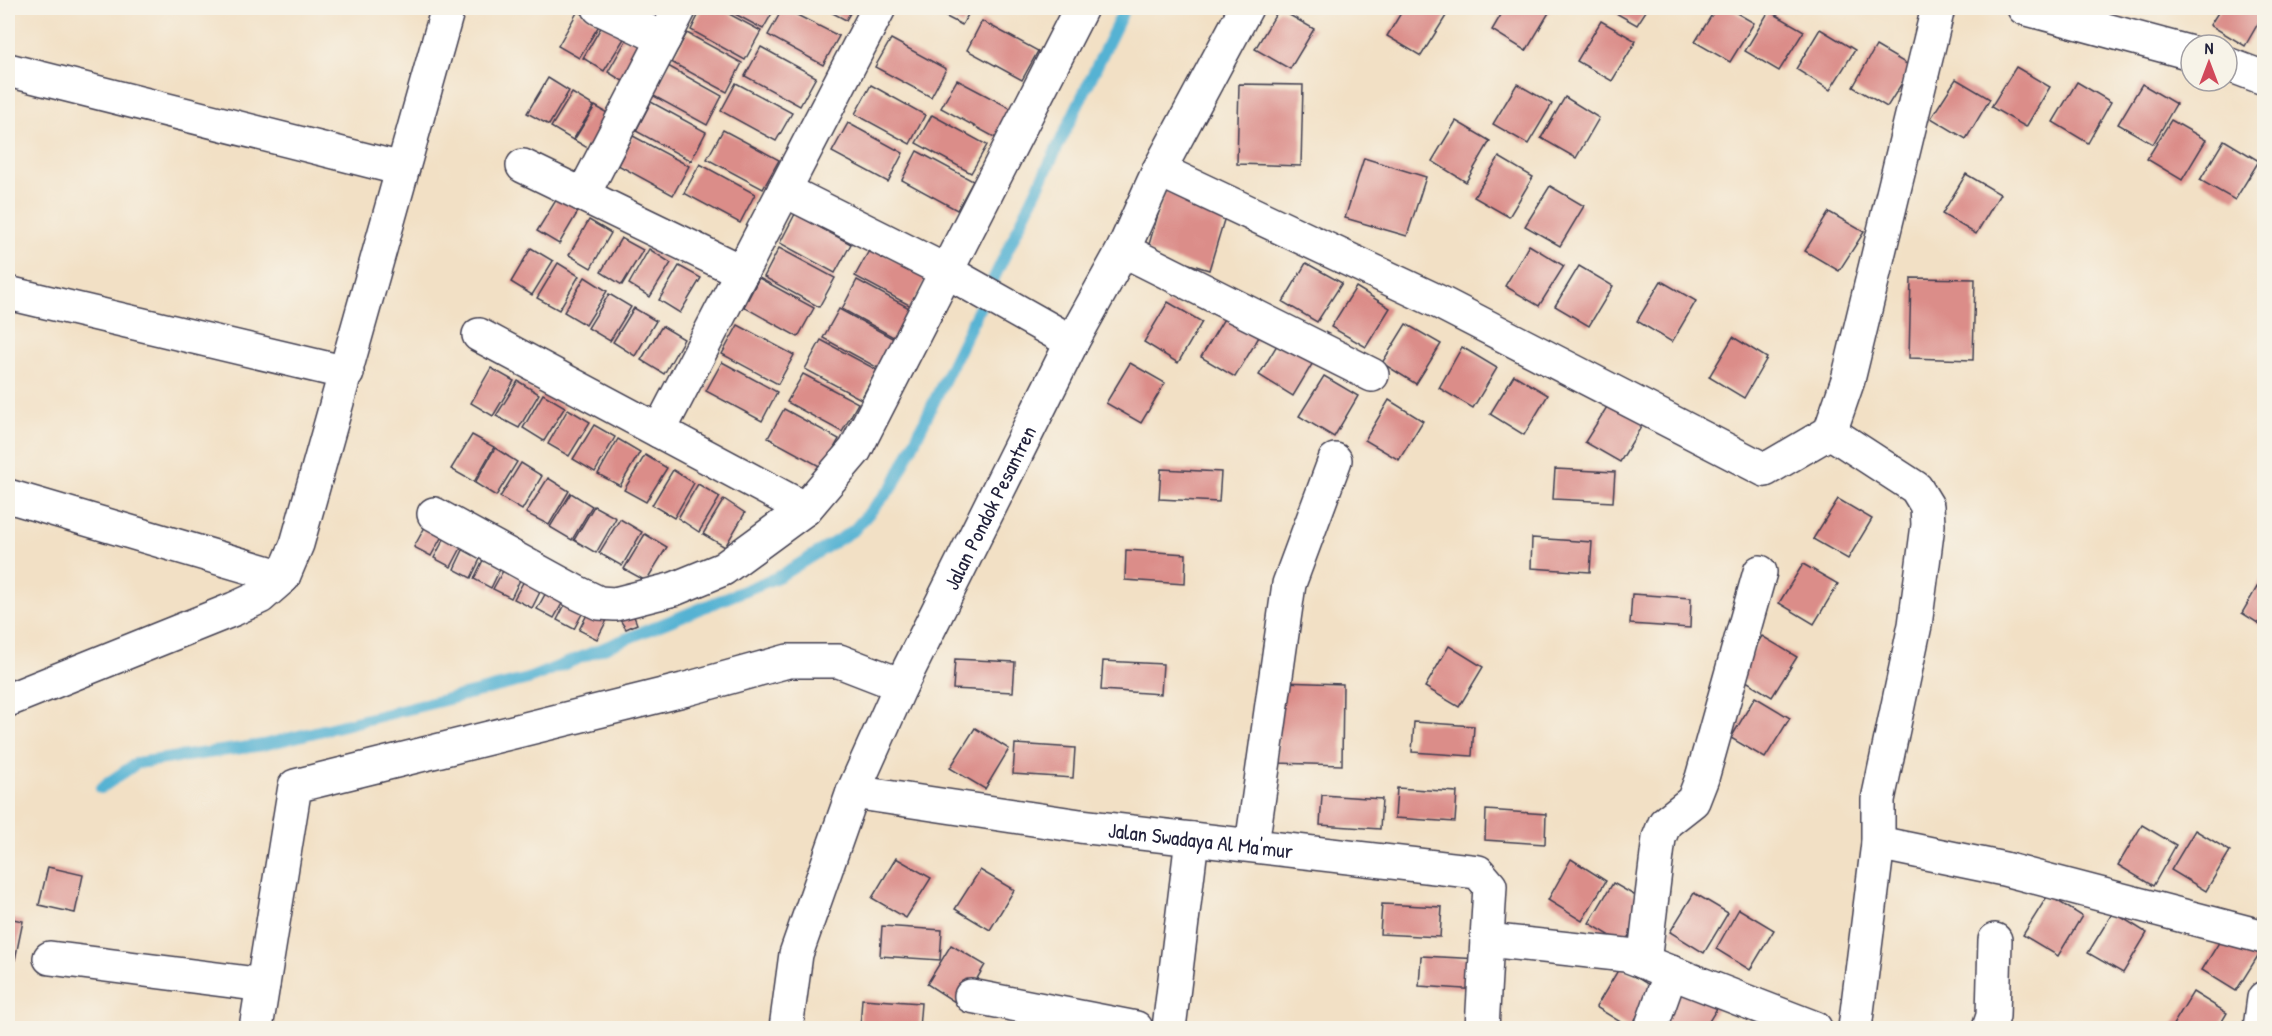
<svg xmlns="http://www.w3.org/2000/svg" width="2272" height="1036" viewBox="0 0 2272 1036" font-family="'Patrick Hand',sans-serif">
  <rect width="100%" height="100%" fill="#f7f3e8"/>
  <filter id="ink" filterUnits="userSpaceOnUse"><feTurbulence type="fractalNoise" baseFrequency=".0167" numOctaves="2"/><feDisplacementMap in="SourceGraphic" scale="12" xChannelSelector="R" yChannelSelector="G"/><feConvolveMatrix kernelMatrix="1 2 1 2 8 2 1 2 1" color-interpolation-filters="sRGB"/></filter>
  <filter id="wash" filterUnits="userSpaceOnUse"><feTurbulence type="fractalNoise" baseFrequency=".008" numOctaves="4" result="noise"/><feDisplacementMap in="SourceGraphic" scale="24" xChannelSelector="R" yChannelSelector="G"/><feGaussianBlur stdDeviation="1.35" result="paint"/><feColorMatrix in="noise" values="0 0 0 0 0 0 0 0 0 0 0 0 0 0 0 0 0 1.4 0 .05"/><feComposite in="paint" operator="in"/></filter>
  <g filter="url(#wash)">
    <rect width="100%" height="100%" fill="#f2e0c5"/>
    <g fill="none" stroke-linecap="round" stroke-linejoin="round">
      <!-- stream -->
      <path stroke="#55b2d3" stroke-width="12" d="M101 788 137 763 263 745 528 679 780 576 854 530 893 486 1125 8"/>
    </g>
    <g id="blocks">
      <!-- building -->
      <g fill="#db8d89">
        <path d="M702 8H718L761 31 745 60 691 30Z"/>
        <path d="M724 8H775L763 29Z"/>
        <path d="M783 8 839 36 823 65 768 35Z"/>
        <path d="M823 8H853L846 20Z"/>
        <path d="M929 8H972L962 25Z"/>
        <path d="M1404 8H1432L1446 16 1421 56 1387 36Z"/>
        <path d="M1505 8H1545L1550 11 1526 51 1492 30Z"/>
        <path d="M1607 8H1648L1637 25Z"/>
        <path d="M1716 8H1728L1754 23 1730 62 1695 42Z"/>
        <path d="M2221 8H2264V13L2245 46 2210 25Z"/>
        <path d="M1279 9 1314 29 1290 69 1255 49Z"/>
        <path d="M578 11 600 24 579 58 558 46Z"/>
        <path d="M1769 11 1804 31 1779 71 1745 51Z"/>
        <path d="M982 21 1038 51 1022 80 967 50Z"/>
        <path d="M1601 21 1636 41 1612 81 1577 61Z"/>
        <path d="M603 24 625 37 604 71 583 58Z"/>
        <path d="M1820 29 1855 50 1830 90 1796 69Z"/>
        <path d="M687 33 742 63 727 92 671 62Z"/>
        <path d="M628 37 650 51 629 85 608 72Z"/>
        <path d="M891 39 946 69 931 97 875 67Z"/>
        <path d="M1876 46 1912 67 1887 107 1853 87Z"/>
        <path d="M761 47 816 77 800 106 745 76Z"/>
        <path d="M668 66 722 96 707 125 652 95Z"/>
        <path d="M2016 67 2050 87 2026 127 1991 107Z"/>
        <path d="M548 78 569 91 549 125 527 113Z"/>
        <path d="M1956 79 1990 99 1966 139 1931 118Z"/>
        <path d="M957 80 1012 109 996 138 941 108Z"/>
        <path d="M2077 82 2111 102 2088 143 2053 122Z"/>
        <path d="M736 83 792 113 776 141 721 111Z"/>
        <path d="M1239 84 1303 85 1301 166 1237 164Z"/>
        <path d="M1517 84 1552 104 1528 144 1493 124Z"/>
        <path d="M2142 84 2176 104 2153 144 2118 124Z"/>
        <path d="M871 85 925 115 910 144 855 114Z"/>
        <path d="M572 93 594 106 573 140 551 127Z"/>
        <path d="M1565 97 1599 118 1576 158 1541 138Z"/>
        <path d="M651 102 706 132 691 161 636 131Z"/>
        <path d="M595 106 616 118 596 153 574 140Z"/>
        <path d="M932 115 987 145 971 173 916 143Z"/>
        <path d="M2171 120 2206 140 2182 180 2147 159Z"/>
        <path d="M1456 121 1490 141 1466 182 1432 161Z"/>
        <path d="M848 123 903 153 888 182 832 152Z"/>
        <path d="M723 130 779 160 763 189 707 159Z"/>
        <path d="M633 136 689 166 673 195 618 165Z"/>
        <path d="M2224 140 2259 161 2235 200 2200 180Z"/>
        <path d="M917 151 973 181 957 210 902 180Z"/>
        <path d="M1499 157 1533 177 1509 217 1474 197Z"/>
        <path d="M1364 158 1426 177 1407 236 1345 218Z"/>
        <path d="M700 164 755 194 740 223 684 193Z"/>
        <path d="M1966 174 2000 194 1976 234 1942 214Z"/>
        <path d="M1550 186 1584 206 1560 246 1525 226Z"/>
        <path d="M1165 191 1227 210 1209 270 1147 251Z"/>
        <path d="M558 197 579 210 559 244 537 231Z"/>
        <path d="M1829 212 1864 232 1839 271 1805 251Z"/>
        <path d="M795 214 851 244 835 273 780 243Z"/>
        <path d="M589 220 611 233 591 268 569 255Z"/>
        <path d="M621 238 643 250 622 285 601 272Z"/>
        <path d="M1529 245 1564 266 1539 306 1505 286Z"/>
        <path d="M871 247 927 277 911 306 855 276Z"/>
        <path d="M531 248 553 261 532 295 511 282Z"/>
        <path d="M779 248 835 278 819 307 764 277Z"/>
        <path d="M649 249 671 263 650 297 629 284Z"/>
        <path d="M558 263 579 276 559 310 537 298Z"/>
        <path d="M1306 263 1342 283 1317 322 1283 302Z"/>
        <path d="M679 266 701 278 680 313 659 300Z"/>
        <path d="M1579 266 1613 286 1589 326 1555 306Z"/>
        <path d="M585 277 607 291 586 325 564 312Z"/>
        <path d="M759 278 814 308 798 337 744 307Z"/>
        <path d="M1911 278 1975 279 1973 360 1909 358Z"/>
        <path d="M857 280 913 310 897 339 842 309Z"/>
        <path d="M1661 281 1696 301 1672 342 1637 321Z"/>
        <path d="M1356 287 1390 308 1366 347 1331 327Z"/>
        <path d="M609 294 631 307 610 341 588 328Z"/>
        <path d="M1168 302 1202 322 1178 363 1144 342Z"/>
        <path d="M634 308 656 321 635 356 613 342Z"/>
        <path d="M839 309 894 339 878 368 823 338Z"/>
        <path d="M1225 317 1259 337 1235 377 1201 357Z"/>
        <path d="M1406 324 1441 344 1416 384 1382 363Z"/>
        <path d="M738 325 794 355 778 384 722 354Z"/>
        <path d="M662 326 684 339 664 374 641 360Z"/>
        <path d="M1283 335 1317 356 1293 396 1259 375Z"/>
        <path d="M1733 337 1767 358 1744 398 1709 377Z"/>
        <path d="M821 340 877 370 861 399 805 369Z"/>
        <path d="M1462 347 1497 368 1473 408 1439 388Z"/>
        <path d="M722 362 777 392 762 421 706 391Z"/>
        <path d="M1130 363 1165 383 1141 423 1106 403Z"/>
        <path d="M491 368 514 381 493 416 471 403Z"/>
        <path d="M803 374 858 403 842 432 787 402Z"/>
        <path d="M1514 375 1548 395 1524 435 1490 414Z"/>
        <path d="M1324 376 1358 396 1334 437 1299 416Z"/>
        <path d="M518 381 539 394 519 428 496 416Z"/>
        <path d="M543 394 565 407 544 441 523 428Z"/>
        <path d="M1389 400 1423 421 1399 460 1365 440Z"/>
        <path d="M1610 402 1644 422 1620 462 1585 442Z"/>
        <path d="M568 409 590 422 569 456 548 444Z"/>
        <path d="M784 409 839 439 823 468 768 438Z"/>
        <path d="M594 425 615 437 595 472 573 459Z"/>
        <path d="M472 435 494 447 474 482 451 469Z"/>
        <path d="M618 439 640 452 620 486 598 474Z"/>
        <path d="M495 448 517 462 496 496 475 483Z"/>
        <path d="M645 455 667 468 646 502 624 490Z"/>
        <path d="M521 463 542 476 522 510 500 497Z"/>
        <path d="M1161 469 1221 472 1219 502 1159 499Z"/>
        <path d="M1555 469 1615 472 1613 502 1553 499Z"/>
        <path d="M673 470 694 483 674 518 652 505Z"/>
        <path d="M548 478 569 491 549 525 526 513Z"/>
        <path d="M698 484 720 497 699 532 678 518Z"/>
        <path d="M571 493 592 506 572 540 550 527Z"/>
        <path d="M724 499 745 513 725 547 703 534Z"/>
        <path d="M1838 499 1872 519 1848 559 1813 539Z"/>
        <path d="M594 506 616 518 596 553 574 540Z"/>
        <path d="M620 519 642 532 622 566 599 553Z"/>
        <path d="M425 527 442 536 431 556 414 547Z"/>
        <path d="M645 534 667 547 646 581 624 569Z"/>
        <path d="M445 537 462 546 451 567 434 558Z"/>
        <path d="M1532 538 1592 542 1590 572 1531 568Z"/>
        <path d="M464 548 481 557 471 578 454 569Z"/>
        <path d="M1126 550 1186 554 1185 584 1125 580Z"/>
        <path d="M484 558 501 567 491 588 474 579Z"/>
        <path d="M1803 564 1838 584 1814 624 1779 603Z"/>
        <path d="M504 569 521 578 511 598 493 589Z"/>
        <path d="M2264 575V627L2242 613Z"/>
        <path d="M525 579 542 588 532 608 514 599Z"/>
        <path d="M548 589 565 598 554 618 537 609Z"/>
        <path d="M1632 594 1691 598 1690 628 1630 624Z"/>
        <path d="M568 599 585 608 574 629 557 620Z"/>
        <path d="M590 609 608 618 597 639 579 630Z"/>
        <path d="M631 609 637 624 626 629 618 617Z"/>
        <path d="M1762 636 1797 657 1772 697 1738 676Z"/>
        <path d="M1449 646 1483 667 1459 707 1425 687Z"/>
        <path d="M955 659 1015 662 1013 692 953 689Z"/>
        <path d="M1103 661 1163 664 1161 694 1101 690Z"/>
        <path d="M1280 682 1343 684 1342 765 1277 763Z"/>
        <path d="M1755 697 1790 718 1765 758 1731 738Z"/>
        <path d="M1414 722 1474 726 1472 756 1412 752Z"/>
        <path d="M975 728 1009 749 985 789 950 768Z"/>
        <path d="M1015 744 1075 748 1073 778 1013 774Z"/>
        <path d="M1397 788 1457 792 1455 822 1395 818Z"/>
        <path d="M1322 795 1382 799 1380 829 1320 825Z"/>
        <path d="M1486 810 1546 814 1545 844 1485 840Z"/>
        <path d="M2142 825 2176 845 2153 886 2118 865Z"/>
        <path d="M2195 830 2230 851 2206 891 2171 870Z"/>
        <path d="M896 858 931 878 906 918 872 898Z"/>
        <path d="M1571 859 1606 881 1582 921 1548 900Z"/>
        <path d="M48 867 83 875 75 913 39 905Z"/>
        <path d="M980 870 1014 890 990 930 955 909Z"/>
        <path d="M1613 883 1648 903 1624 944 1589 923Z"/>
        <path d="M1694 893 1728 913 1704 953 1670 932Z"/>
        <path d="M2048 895 2082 916 2058 956 2023 935Z"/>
        <path d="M1382 904 1442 907 1440 937 1380 934Z"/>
        <path d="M1739 909 1774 930 1750 970 1716 949Z"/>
        <path d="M2113 912 2147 933 2123 973 2088 953Z"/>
        <path d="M8 918 23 921 15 960 8 959Z"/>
        <path d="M882 926 942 930 940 960 880 956Z"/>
        <path d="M2226 931 2261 951 2236 991 2202 970Z"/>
        <path d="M951 945 985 965 961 1006 927 984Z"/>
        <path d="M1421 956 1481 959 1479 990 1419 986Z"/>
        <path d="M1620 967 1654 988 1630 1028 1596 1007Z"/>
        <path d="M1685 984 1719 1005 1705 1028H1668L1661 1024Z"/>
        <path d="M2193 992 2227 1013 2218 1028H2171Z"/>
        <path d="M862 999 921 1003 919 1028H860Z"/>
        <path d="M1406 1025 1444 1027V1028H1406Z"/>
      </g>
    </g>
  </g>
  <g filter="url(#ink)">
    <use href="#blocks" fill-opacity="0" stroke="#413e50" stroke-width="1.5"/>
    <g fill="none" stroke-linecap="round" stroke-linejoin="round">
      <defs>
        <g id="street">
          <path d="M599 8 664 39"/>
          <path d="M2024 8 2191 53"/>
          <path d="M2227 64 2264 78"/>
          <path d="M8 70 402 169"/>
          <path d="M523 166 742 272"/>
          <path d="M1159 170 1441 303 1765 470 1830 432 1848 380 1938 8"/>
          <path d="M784 190 946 271 1072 342"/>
          <path d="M583 195 680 8"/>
          <path d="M1123 250 1372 375"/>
          <path d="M8 293 347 373"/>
          <path d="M479 335 805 509"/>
          <path d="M659 431 879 8"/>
          <path d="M1830 432 1916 488 1927 506 1928 525 1915 625 1878 800V843L2004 869 2264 937"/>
          <path d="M8 496 283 577"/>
          <path d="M434 514 576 592 599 603 615 604 674 589 723 569 805 509 855 450 1081 8"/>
          <path d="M8 700 234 609 260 597 283 577 297 544 448 8"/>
          <path id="s1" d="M853 792 1080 826 1478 872 1490 886 1482 1028"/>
          <path d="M1252 845 1289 584 1335 460"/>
          <path d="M1487 940 1626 955 1815 1028"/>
          <path d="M50 958 263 985"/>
          <path d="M1644 962 1659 838 1665 823 1693 801 1702 778 1760 572"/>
          <path d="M971 996 1136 1028"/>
          <path d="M256 1028 295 786 683 690 788 661H839L901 685"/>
          <path d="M1169 1028 1192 839"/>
          <path d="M1651 1028 1671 972"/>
          <path d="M1855 1028 1878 843"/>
          <path d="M1989 1028 1993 1016 1995 940"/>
          <path d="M2260 1028 2264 998"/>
        </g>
        <g id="secondary">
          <path id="s2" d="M786 1028 796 954 853 792 901 685 1072 342 1123 250 1159 170 1246 8"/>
        </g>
      </defs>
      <!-- street casing -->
      <use href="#street" stroke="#413e50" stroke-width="36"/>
      <!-- secondary casing -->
      <use href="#secondary" stroke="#413e50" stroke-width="36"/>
      <!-- street -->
      <use href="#street" stroke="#fff" stroke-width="33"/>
      <!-- secondary -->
      <use href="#secondary" stroke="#fff" stroke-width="33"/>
    </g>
  </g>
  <g text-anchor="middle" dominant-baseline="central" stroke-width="4.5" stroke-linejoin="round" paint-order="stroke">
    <!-- street labels -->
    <g font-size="21" fill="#22223b" stroke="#f7f3e8">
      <text stroke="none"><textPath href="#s2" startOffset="562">Jalan Pondok Pesantren</textPath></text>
      <text stroke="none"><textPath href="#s1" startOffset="351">Jalan Swadaya Al Ma'mur</textPath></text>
    </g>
  </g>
  <!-- margin -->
  <rect width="2272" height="1036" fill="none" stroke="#f7f3e8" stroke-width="30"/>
  <!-- north arrow -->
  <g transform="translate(2209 63)"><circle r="28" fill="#f7f3e8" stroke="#a29fa3" stroke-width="1.5"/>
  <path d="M0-4.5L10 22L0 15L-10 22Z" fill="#d1495b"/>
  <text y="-9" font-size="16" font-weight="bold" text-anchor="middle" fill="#22223b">N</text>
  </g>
</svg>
